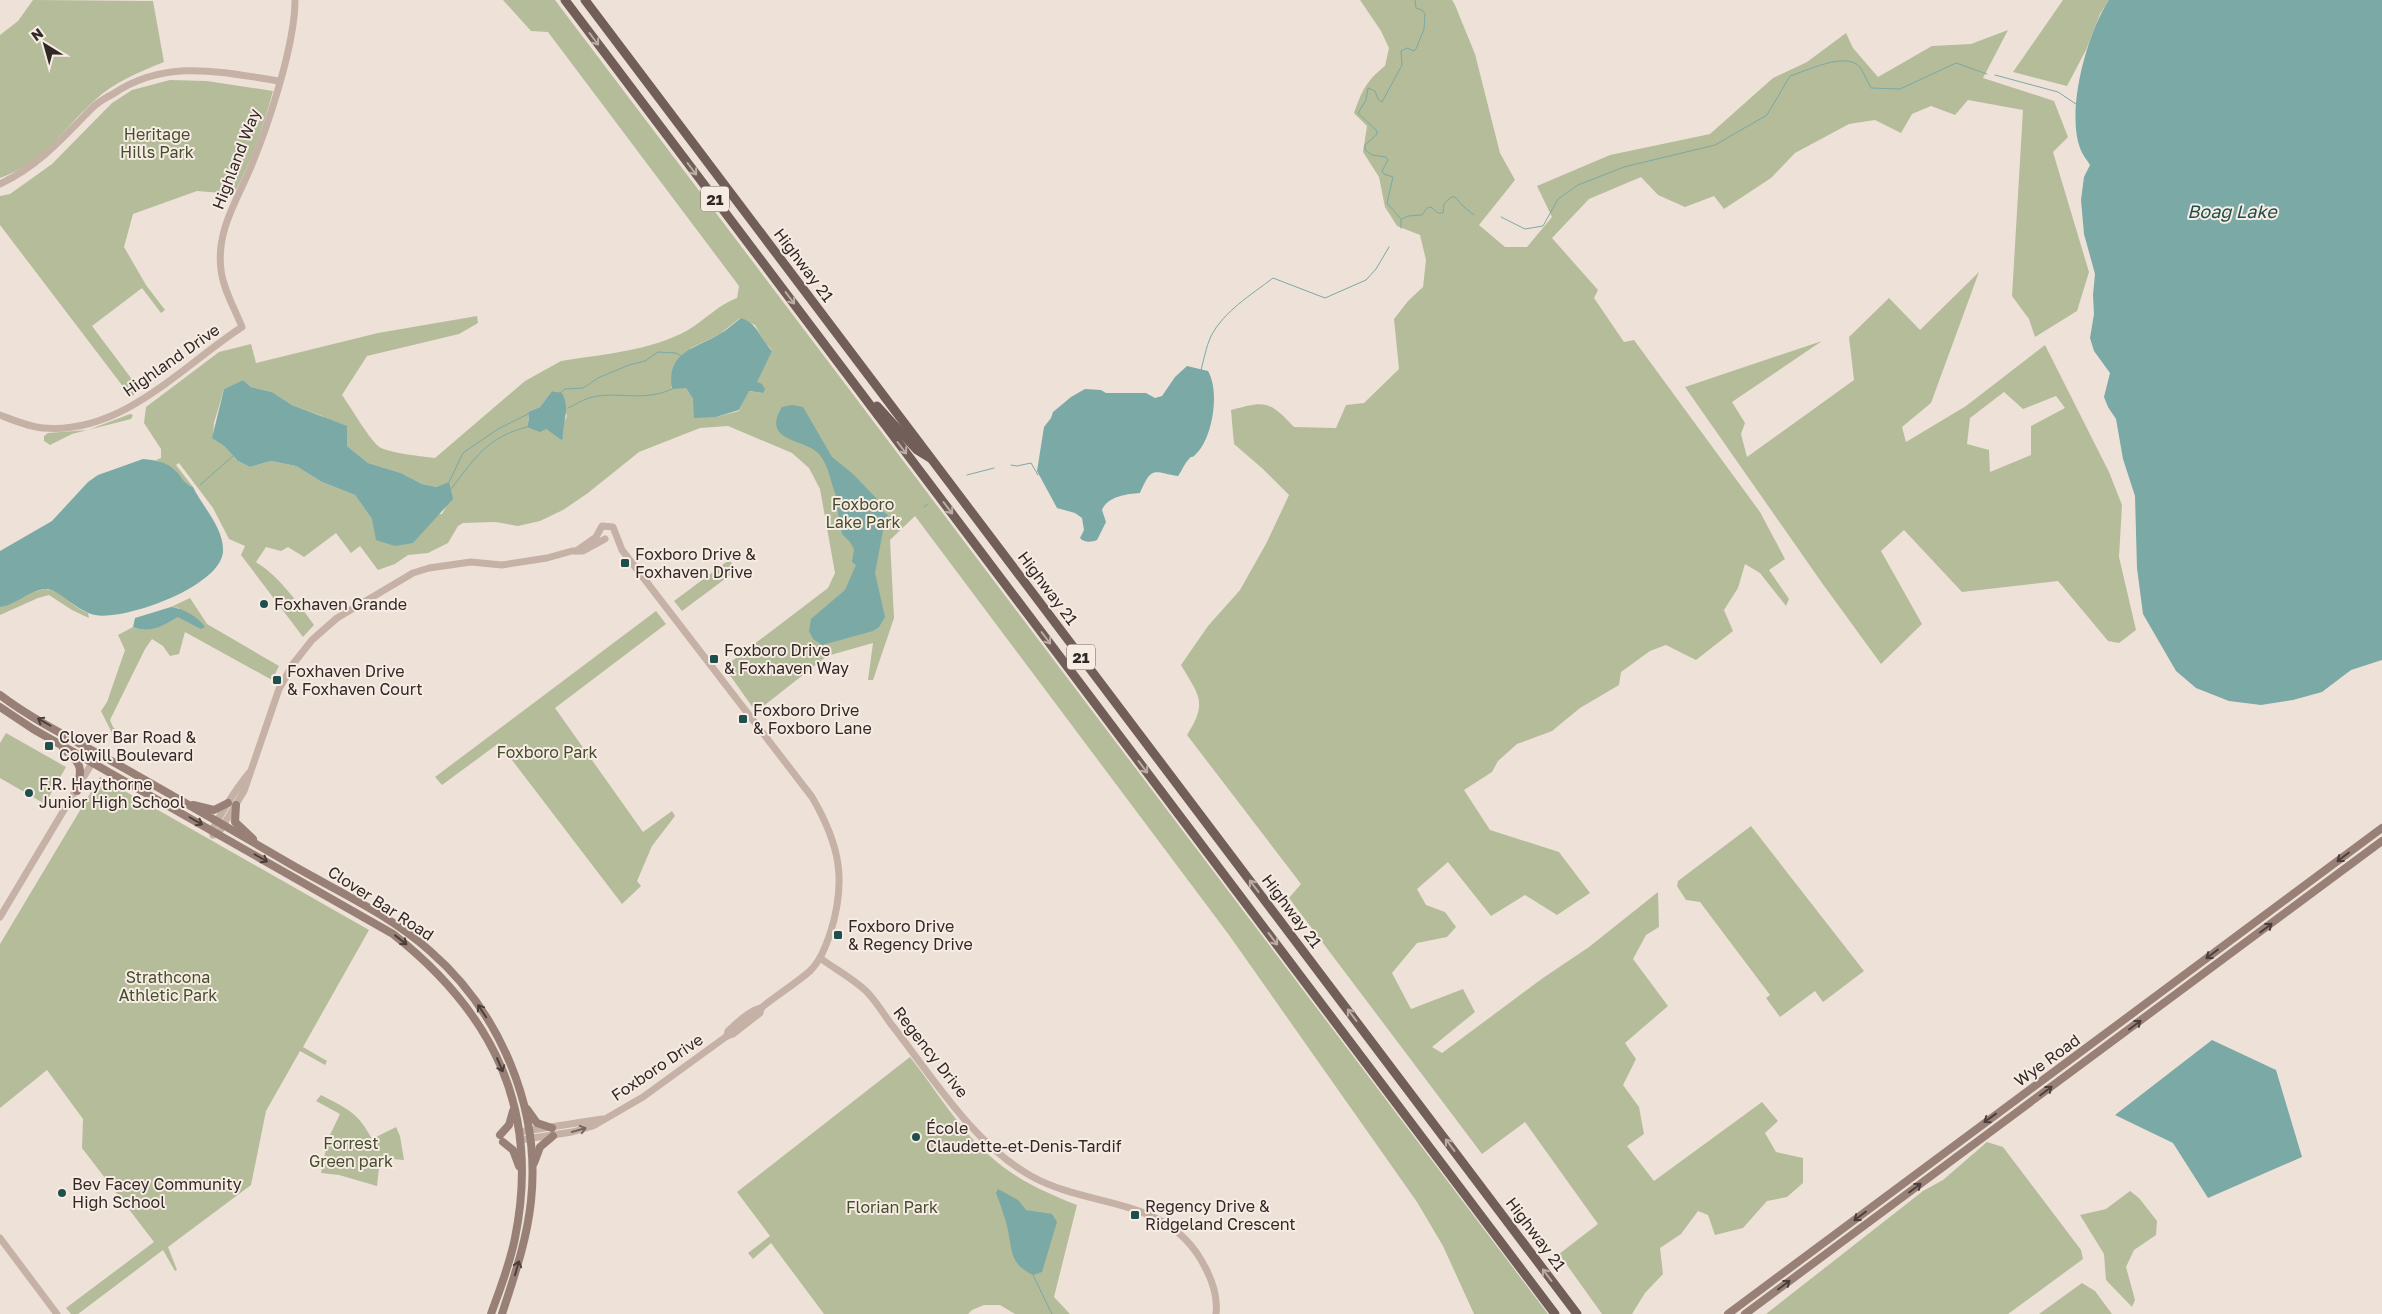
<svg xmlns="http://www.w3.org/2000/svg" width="2382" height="1314" viewBox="0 0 2382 1314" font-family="'Golos Text',sans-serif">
  <rect width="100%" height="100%" fill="#eee2d8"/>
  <!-- green -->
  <g fill="#b4bc9a" fill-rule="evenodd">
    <path d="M33 0 153 1 164 62C139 72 114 82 94 101 62 130 43 163 0 178V35L18 21Z"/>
    <path d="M503 0H555L1548 1314H1474L1443 1246 1417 1202 1229 935 915 516 890 540 894 618 873 680H868L873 643 827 656 756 712 724 667 828 588 835 573 820 489 809 468 792 453 728 426 700 428 639 452 588 493 563 510 540 521 518 526 495 522 463 523 458 526 448 543 428 553 408 555 395 564 378 570 360 546 351 553 336 533 304 557 288 547 281 551 266 547 256 562C281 578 297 602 314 625L303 637 241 555 245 546 229 539 213 508 179 463 176 465 193 487 187 485 175 470 156 460 161 458V449L144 423 146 407 219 352 251 344 256 363 378 333 477 316 478 323 459 334 367 356 342 395C350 406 372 444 381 448 395 454 420 456 435 458L525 381 561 361C603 354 651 351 688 330 705 320 718 305 737 298L739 286 548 32 531 31ZM740 318 755 325 765 343 772 350 756 382 762 393 748 391 739 411 716 417 693 399 686 388H671L691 348 720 334ZM243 380 251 387 272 392 292 405 322 416 347 446 368 463 401 473 422 484 437 487 447 505 442 514 372 519 355 495 322 482 296 466 271 461 250 467 238 461 224 446 213 438 214 423 224 389ZM552 391 557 392 567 416 562 427 563 439 561 440 546 429 527 427 529 419 528 412 540 407Z"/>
    <path d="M1360 0H1452L1455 5 1475 54 1500 153 1515 180 1479 225 1505 247H1527L1552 217 1537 186 1610 155 1710 134 1773 78 1807 62 1846 33 1853 48 1878 77 1932 46 1971 44 2008 30 1983 78 2054 101 2068 137 2053 152 2089 272 2077 311 2035 337 2029 319 2012 296 2023 110 1968 100 1955 115 1931 106 1912 114 1901 133 1875 120 1849 124 1795 153 1771 178 1724 209 1714 196 1685 207 1658 195 1641 177 1589 199 1552 238 1598 290 1594 298 1624 342 1634 340 1760 512 1785 559 1769 570 1789 599 1786 606 1760 573 1745 564 1738 588 1724 610 1733 631 1696 660 1666 645 1650 651 1621 672 1619 685 1580 708 1552 731 1517 744 1498 761 1492 772 1464 790 1490 830 1559 852 1590 893 1557 915 1525 895 1491 916 1448 862 1417 889 1426 905 1445 912 1456 927 1447 937 1417 943 1392 973 1411 1009 1463 989 1475 1012 1432 1047 1442 1053 1543 978 1589 947 1658 892 1659 927 1646 935 1633 959 1668 1006 1625 1043 1636 1059 1623 1085 1639 1107 1644 1134 1627 1146 1654 1181 1762 1102 1778 1121 1765 1133 1776 1152 1803 1158V1183L1787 1197 1767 1201 1743 1228 1715 1235 1708 1215 1698 1211 1681 1234 1660 1248 1663 1274 1645 1293 1632 1314H1602L1559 1254 1598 1224 1525 1122 1482 1154 1289 898 1301 884 1187 735C1208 702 1199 696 1181 665L1208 626 1240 590 1267 542 1289 495 1263 469 1234 444 1231 410C1266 400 1269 401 1294 427L1336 428 1346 405 1364 403 1399 369 1394 319 1408 301 1423 287 1426 260 1420 235 1397 226 1385 207 1379 177 1363 152 1367 126 1354 113C1362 91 1366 81 1385 66L1389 48 1381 31Z"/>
    <path d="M2063 0H2109L2100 14 2086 50 2067 86 2013 72Z"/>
    <path d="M170 80 207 81 273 91C263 128 252 160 234 194L197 191 133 214 124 247 146 285 165 310 161 313 142 288 92 326 140 390 131 397 0 225V196L10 194 52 164 112 103 132 90Z"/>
    <path d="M1979 272 1931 403 1902 427 1906 442 1966 406 2045 345 2109 472 2122 505 2119 557 2136 630 2119 643 2108 641 2058 581 1962 592 1904 530 1881 551 1922 624 1881 664 1822 583 1685 387 1822 341 1732 402 1745 423 1741 434 1747 457 1854 380 1849 337 1889 298 1920 330ZM2004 392 2023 409 2056 396 2065 408 2031 426V455L1990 472 1989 450 1967 444 1970 418Z"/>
    <path d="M130 414 133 415 131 419 72 434 50 445 44 441V436L48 433 88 430Z"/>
    <path d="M729 560 737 570 682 611 674 601Z"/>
    <path d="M45 589C61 590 73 608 88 613L89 618 72 610 49 595 38 598 0 615V607L33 592Z"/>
    <path d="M190 598 207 624 279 666 272 680 185 632 179 654 170 656 163 646 152 639 145 649 110 720 113 727 126 739 124 743 113 741 114 737 101 711 107 702 125 650 118 635 133 627C151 634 163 626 178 617L179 608 171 607Z"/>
    <path d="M656 611 666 624 555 708 643 832 672 811 675 816 652 846 637 881 641 886 622 904 499 743 442 785 435 777Z"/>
    <path d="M6 733 66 767 45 804 0 778V743Z"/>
    <path d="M100 777 369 930 303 1047 327 1061 325 1065 300 1051 266 1111 251 1185 168 1247 177 1270 175 1271 163 1250 78 1314H71L66 1308 154 1242 82 1148 83 1119 47 1070 0 1108V944Z"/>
    <path d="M1751 826 1864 971 1823 1002 1815 991 1780 1017 1766 998 1770 995 1700 902 1686 900 1677 886 1678 881Z"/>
    <path d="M910 1057C936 1090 959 1129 990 1156 1015 1179 1046 1193 1077 1205L1054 1297 1070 1314H1015L1000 1305H984L972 1310 968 1314H824L771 1243 753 1259 748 1253 770 1236 737 1192Z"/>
    <path d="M321 1095C347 1109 357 1111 372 1139L396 1127 400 1136 404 1160 380 1158 377 1186 339 1175 321 1173 328 1139 340 1114 316 1101Z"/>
    <path d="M1987 1142 2003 1147 2081 1250 2083 1259 2008 1314H1766L1923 1191 1943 1180Z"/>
    <path d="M2130 1191 2139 1198 2157 1221 2156 1235 2134 1250 2126 1267 2135 1300 2132 1307 2106 1280 2104 1254 2080 1215 2106 1209Z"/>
    <path d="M2082 1283 2095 1291 2112 1314H2039Z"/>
  </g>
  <!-- water -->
  <g fill="#7aa9a6">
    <path d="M2109 0H2382V660L2351 670 2322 692 2293 700 2261 705 2229 701 2196 688 2176 671 2143 614 2137 568 2135 496 2123 459 2116 419 2108 407 2104 397 2110 373 2094 351 2090 338 2094 314 2093 295 2095 274 2084 234 2081 200 2084 177 2090 165C2087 160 2082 154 2080 148 2066 110 2087 33 2109 0Z"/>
    <path d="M741 318C758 323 760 339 772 351L757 382 762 384 765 389 763 393 749 391 739 410 716 417 694 418 693 399 686 388 672 389C666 353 693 349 718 335 726 331 733 324 741 318Z"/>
    <path d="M1187 366 1208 371C1220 391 1213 439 1195 455 1191 459 1192 455 1189 459 1184 464 1182 471 1178 476 1153 472 1152 465 1140 493 1127 494 1108 496 1102 510L1106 522 1097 540C1092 542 1084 543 1080 538L1084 530 1082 518 1075 513 1057 508 1037 471 1044 427 1051 418 1053 412 1071 397 1085 389 1101 390 1106 393H1146L1155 398 1162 396 1175 377Z"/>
    <path d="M243 380 251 387 272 392 292 405 347 426V446L368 463 401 473 422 484 437 487 449 482 453 499 413 543 395 546 376 540 372 519 355 495 322 482 296 466 271 461 250 467 238 461 224 446 212 438 224 389Z"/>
    <path d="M552 391 562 393C571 410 562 422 563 439L561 440 546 429 540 432 527 427 529 419 528 412 540 407Z"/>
    <path d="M792 405 803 407 832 457 853 474 876 498 881 510 888 515 885 520 875 573 885 617 879 627 873 631 822 645 813 639 809 631 811 619 845 590 856 565 852 562 854 549 850 542 842 534 836 501 840 498 836 496C831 483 829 467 820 455 807 438 760 443 782 407Z"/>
    <path d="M143 459C155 460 167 462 176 471 182 477 184 484 193 487 202 506 224 528 223 551 222 586 125 621 95 615 78 612 57 588 46 589 29 590 16 605 0 607V551L52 521 88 482 98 475Z"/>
    <path d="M171 607C183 608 198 617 205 627L201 629 178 617C163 626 151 634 133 627L135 618Z"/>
    <path d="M2212 1040 2276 1070 2302 1157 2208 1198 2173 1143 2115 1115Z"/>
    <path d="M998 1189 1018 1200 1026 1210 1052 1214 1057 1222 1042 1272 1033 1275C1008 1263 1013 1250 1007 1226 1004 1215 1000 1203 996 1193Z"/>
  </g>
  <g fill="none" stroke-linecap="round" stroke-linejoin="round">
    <!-- stream -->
    <g stroke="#7aa9a6" stroke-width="1">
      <path d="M1995 75 2058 92 2076 104"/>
      <path d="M1501 217 1525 229 1543 226 1558 199 1578 185 1624 167 1715 145 1767 115 1790 76C1806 71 1846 51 1860 67 1864 73 1867 81 1871 88L1900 89 1956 63 1987 74"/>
      <path d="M1401 219 1387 203 1393 177 1384 174 1382 171 1388 160 1386 157 1372 155 1365 150V145L1377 134V131L1358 113 1366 100 1368 88 1375 91 1378 99 1382 102 1402 65 1401 51 1407 48 1414 51 1416 49 1424 29 1425 14 1422 10 1416 8 1415 0"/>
      <path d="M1402 219 1408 216 1422 215 1427 208 1431 207 1438 213H1443L1444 204 1451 197H1455L1464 207 1474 215"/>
      <path d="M1401 228V220"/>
      <path d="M1201 370C1204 359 1206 347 1211 336 1224 311 1251 295 1273 278L1325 298 1366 280 1376 269 1389 247"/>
      <path d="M560 393 565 389 583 388 598 378 629 365 645 361 658 352 676 353 681 356"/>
      <path d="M568 408C575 405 582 400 589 398 617 390 642 403 672 389"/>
      <path d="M1011 465 1017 466 1031 463 1038 475"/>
      <path d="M967 475 994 468"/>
      <path d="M449 482 463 453 498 429 528 414"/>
      <path d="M200 485 233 456"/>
      <path d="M451 489C475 458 487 437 527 427"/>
      <path d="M924 507 928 504"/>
      <path d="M1033 1275 1052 1314"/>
    </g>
    <!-- tertiary -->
    <g stroke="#c5b1a6" stroke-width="7">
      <path d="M0 184C38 166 62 139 91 109 97 103 105 98 113 94 166 58 220 72 279 81"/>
      <path d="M0 415C13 420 29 427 43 428 122 435 182 366 242 327 235 309 223 289 221 270 216 232 236 202 250 169 268 126 295 45 295 0"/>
      <path d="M576 551 596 537 602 526 613 527 622 550 812 797C840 845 847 881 830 934 825 948 820 961 810 971 795 984 777 995 761 1008 749 1011 738 1022 728 1031L727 1036"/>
      <path d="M249 773C235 790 223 810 212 830L213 835 218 834 244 791 279 689 293 664 312 640 337 618 413 573 429 568 471 562 502 565 547 558 572 551H583L605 539"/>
      <path d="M0 917 98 753"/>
      <path d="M820 958C835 969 852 978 866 991 876 1001 883 1013 891 1024 932 1076 972 1143 1031 1176 1092 1210 1169 1195 1205 1267 1213 1282 1218 1297 1216 1314"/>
      <path d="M519 1132 602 1119"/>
      <path d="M520 1140 572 1132 593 1126 643 1097 727 1036 733 1034 760 1013 761 1008"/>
      <path d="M0 1238 57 1314"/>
    </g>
    <!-- secondary -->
    <g stroke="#988077" stroke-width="8">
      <path d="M0 695C29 717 64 735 97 753 162 789 227 827 292 865 339 892 390 915 430 951 500 1012 541 1108 531 1201 527 1240 514 1277 502 1314"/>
      <path d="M0 707 33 729 393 934C493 1013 541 1109 515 1238 510 1264 500 1289 491 1314"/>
      <path d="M63 749C83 764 82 768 77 791"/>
      <path d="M193 805 214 810 228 803"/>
      <path d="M236 805 235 822 253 839"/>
      <path d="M527 1109 537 1123 552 1128"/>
      <path d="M500 1135 509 1125 513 1111"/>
      <path d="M503 1142 513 1150 519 1166"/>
      <path d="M534 1163 540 1147 553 1136"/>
      <path d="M1728 1314 2382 828"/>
      <path d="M1745 1314 2382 841"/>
    </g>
    <!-- primary -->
    <g stroke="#725e58" stroke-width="9">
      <path d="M565 0 1555 1314"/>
      <path d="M585 0 1577 1314"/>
      <path d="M877 406 917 450 930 458"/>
    </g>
  </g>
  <!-- one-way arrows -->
  <defs><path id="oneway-shaft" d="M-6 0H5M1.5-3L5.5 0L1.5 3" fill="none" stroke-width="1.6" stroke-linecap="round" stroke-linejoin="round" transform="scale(1.25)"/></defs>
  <g stroke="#bbaca5">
    <use href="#oneway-shaft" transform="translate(594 39) rotate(53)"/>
    <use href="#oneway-shaft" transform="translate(692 169) rotate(53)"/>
    <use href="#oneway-shaft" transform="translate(790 298) rotate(53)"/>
    <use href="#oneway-shaft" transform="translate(902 448) rotate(53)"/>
    <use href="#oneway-shaft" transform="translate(948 508) rotate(53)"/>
    <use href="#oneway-shaft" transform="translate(1046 638) rotate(53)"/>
    <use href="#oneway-shaft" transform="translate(1143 767) rotate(53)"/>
    <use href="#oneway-shaft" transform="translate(1254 886) rotate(-127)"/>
    <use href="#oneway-shaft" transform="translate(1273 939) rotate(53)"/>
    <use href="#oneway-shaft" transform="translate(1352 1015) rotate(-127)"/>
    <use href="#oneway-shaft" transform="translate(1450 1145) rotate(-127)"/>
    <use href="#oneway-shaft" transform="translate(1547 1275) rotate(-127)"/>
  </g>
  <g stroke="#4c3e3a">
    <use href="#oneway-shaft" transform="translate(44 722) rotate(-150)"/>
    <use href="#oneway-shaft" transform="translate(196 821) rotate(30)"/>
    <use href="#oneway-shaft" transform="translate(2343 857) rotate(143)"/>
    <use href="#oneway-shaft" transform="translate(261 858) rotate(30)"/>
    <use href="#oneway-shaft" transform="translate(2266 928) rotate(-37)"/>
    <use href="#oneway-shaft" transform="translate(401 940) rotate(38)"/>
    <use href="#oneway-shaft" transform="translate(2212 954) rotate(143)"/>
    <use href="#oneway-shaft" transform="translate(482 1011) rotate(-123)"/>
    <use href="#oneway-shaft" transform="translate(2135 1025) rotate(-37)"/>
    <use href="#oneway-shaft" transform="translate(500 1065) rotate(67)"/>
    <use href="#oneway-shaft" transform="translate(2046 1091) rotate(-37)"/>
    <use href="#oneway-shaft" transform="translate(1990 1118) rotate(144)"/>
    <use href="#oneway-shaft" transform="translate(1915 1188) rotate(-37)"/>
    <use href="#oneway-shaft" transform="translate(1860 1216) rotate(143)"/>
    <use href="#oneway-shaft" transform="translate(517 1268) rotate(-74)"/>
    <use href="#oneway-shaft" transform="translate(1784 1285) rotate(-37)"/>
  </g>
  <use stroke="#746660" href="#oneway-shaft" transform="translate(579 1130) rotate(-16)"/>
  <!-- markers -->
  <g fill="#1f4f4d" stroke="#f7ece4" stroke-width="2">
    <rect x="620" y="558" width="10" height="10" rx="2.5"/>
    <circle cx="264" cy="604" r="5"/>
    <rect x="709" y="654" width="10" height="10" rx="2.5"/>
    <rect x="272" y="675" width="10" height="10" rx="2.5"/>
    <rect x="738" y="714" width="10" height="10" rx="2.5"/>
    <rect x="44" y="741" width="10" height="10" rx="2.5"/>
    <circle cx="29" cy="793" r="5"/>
    <rect x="833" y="930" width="10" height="10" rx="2.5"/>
    <circle cx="916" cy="1137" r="5"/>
    <circle cx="62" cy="1193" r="5"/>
    <rect x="1130" y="1210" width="10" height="10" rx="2.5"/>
  </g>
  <g text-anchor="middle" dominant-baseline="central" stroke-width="4" stroke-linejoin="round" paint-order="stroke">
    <!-- shield labels -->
    <g fill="#f7ece4" stroke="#6d635f" stroke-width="1">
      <rect x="701" y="186.5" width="28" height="25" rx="4"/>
      <rect x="1067" y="644.5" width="28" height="25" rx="4"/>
    </g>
    <g font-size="15" font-weight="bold" fill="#322826">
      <text x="715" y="199">21</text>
      <text x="1081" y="657">21</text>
    </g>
    <!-- park labels -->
    <g font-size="16" fill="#454e2c" stroke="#f7ece4">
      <text x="157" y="134">Heritage<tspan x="157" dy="18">Hills Park</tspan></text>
      <text x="863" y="504">Foxboro<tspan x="863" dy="18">Lake Park</tspan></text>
      <text x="547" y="752">Foxboro Park</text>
      <text x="168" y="977">Strathcona<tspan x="168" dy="18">Athletic Park</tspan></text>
      <text x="351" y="1143">Forrest<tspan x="351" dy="18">Green park</tspan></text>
      <text x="892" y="1207">Florian Park</text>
    </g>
    <!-- street labels -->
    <g font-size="16" fill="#322826" stroke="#f7ece4">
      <text transform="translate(236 159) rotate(-69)">Highland Way</text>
      <text transform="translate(804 265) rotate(53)">Highway 21</text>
      <text transform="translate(171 360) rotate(-35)">Highland Drive</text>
      <text transform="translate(1048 588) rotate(53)">Highway 21</text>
      <text transform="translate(381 903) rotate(33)">Clover Bar Road</text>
      <text transform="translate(1292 911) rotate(53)">Highway 21</text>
      <text transform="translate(931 1052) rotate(52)">Regency Drive</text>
      <text transform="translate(2047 1060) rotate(-36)">Wye Road</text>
      <text transform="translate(657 1067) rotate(-34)">Foxboro Drive</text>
      <text transform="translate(1536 1234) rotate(53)">Highway 21</text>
    </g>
    <!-- poi labels -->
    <g font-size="16" fill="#322826" stroke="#f7ece4" text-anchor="start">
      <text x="635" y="554">Foxboro Drive &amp;<tspan x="635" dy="18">Foxhaven Drive</tspan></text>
      <text x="274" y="604">Foxhaven Grande</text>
      <text x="724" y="650">Foxboro Drive<tspan x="724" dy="18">&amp; Foxhaven Way</tspan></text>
      <text x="287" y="671">Foxhaven Drive<tspan x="287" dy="18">&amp; Foxhaven Court</tspan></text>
      <text x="753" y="710">Foxboro Drive<tspan x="753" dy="18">&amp; Foxboro Lane</tspan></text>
      <text x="59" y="737">Clover Bar Road &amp;<tspan x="59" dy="18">Colwill Boulevard</tspan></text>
      <text x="39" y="784">F.R. Haythorne<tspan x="39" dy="18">Junior High School</tspan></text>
      <text x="848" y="926">Foxboro Drive<tspan x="848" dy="18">&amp; Regency Drive</tspan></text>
      <text x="926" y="1128">École<tspan x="926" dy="18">Claudette-et-Denis-Tardif</tspan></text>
      <text x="72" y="1184">Bev Facey Community<tspan x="72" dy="18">High School</tspan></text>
      <text x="1145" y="1206">Regency Drive &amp;<tspan x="1145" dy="18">Ridgeland Crescent</tspan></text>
    </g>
    <!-- water labels -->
    <g font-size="18" font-style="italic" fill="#1f4f4d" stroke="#f7ece4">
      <text x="2232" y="211">Boag Lake</text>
    </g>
  </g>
  <!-- north arrow -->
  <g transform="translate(45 45) rotate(323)" stroke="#f7ece4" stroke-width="4" paint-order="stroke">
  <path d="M0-4L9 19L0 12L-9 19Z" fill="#322826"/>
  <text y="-8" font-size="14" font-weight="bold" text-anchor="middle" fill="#322826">N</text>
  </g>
</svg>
